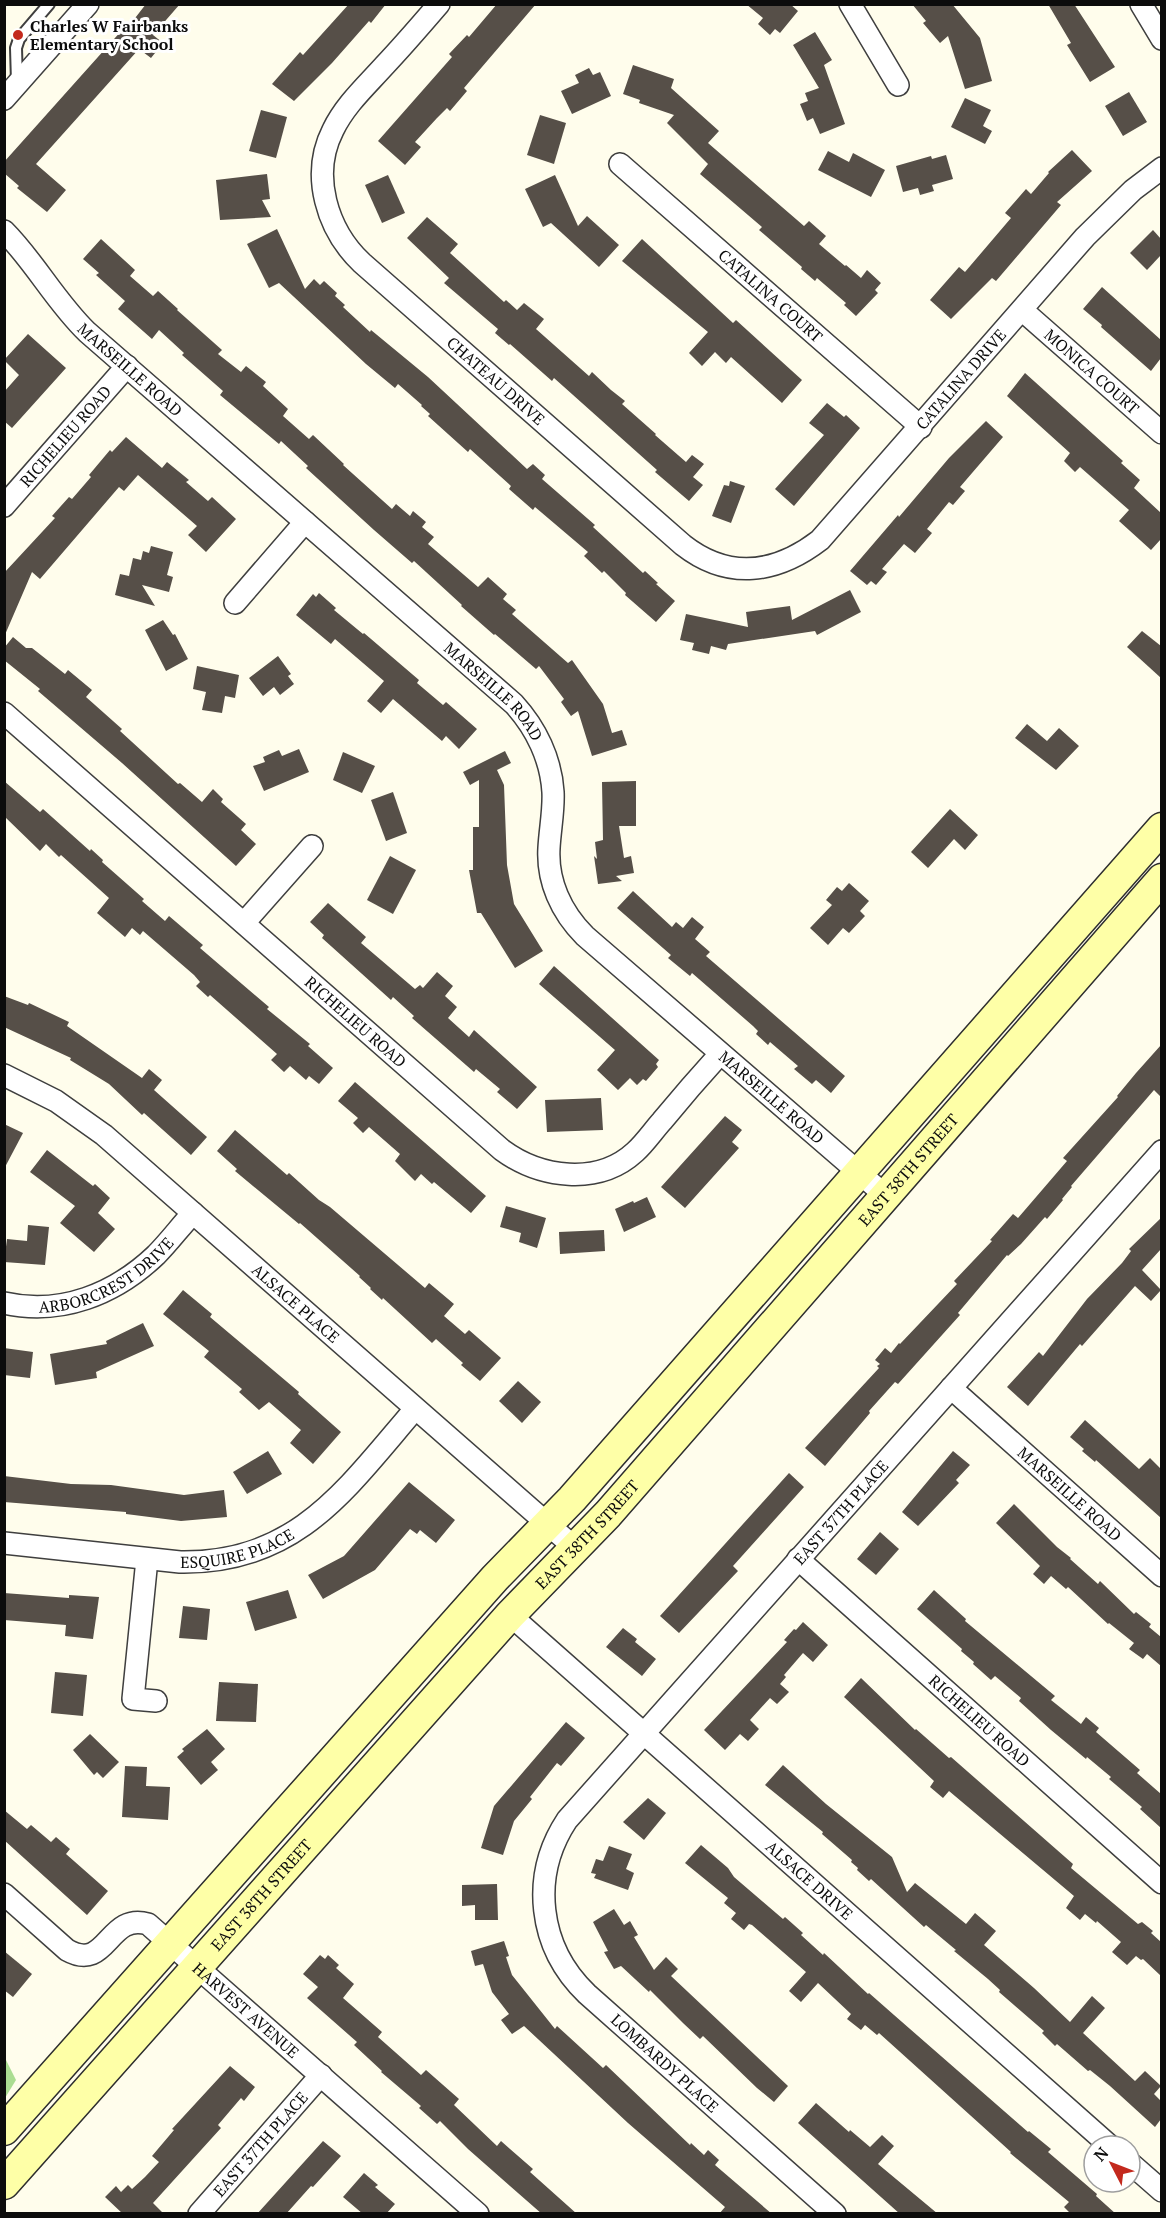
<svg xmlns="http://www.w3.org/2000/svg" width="1166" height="2218" viewBox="0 0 1166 2218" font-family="'PT Serif',serif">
  <rect width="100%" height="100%" fill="#fffdec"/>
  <!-- forest -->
  <path fill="#abdd92" d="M5 2058 16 2080 5 2098Z"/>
  <!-- building -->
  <g fill="#564f48">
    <path d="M146 4H180L153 35 163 43 151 58 139 49 36 164 66 190 47 212 17 188 19 186 4 173V162L123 29 125 31Z"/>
    <path d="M349 4H386L371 23 369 21 332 63 294 101 272 84 300 52 303 55Z"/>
    <path d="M497 4H536L464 88 467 91 450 111 447 108 437 118 415 142 421 147 405 165 378 141 452 57 449 54 467 35 469 37Z"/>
    <path d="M746 4H790L798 11 780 33 775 29 770 35 758 24 763 18Z"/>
    <path d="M912 4H952L980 38 992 81 965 89 948 36 940 43 923 23 926 21Z"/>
    <path d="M1048 4H1074L1115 67 1090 82 1067 45 1071 43Z"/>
    <path d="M815 32 832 60 824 65 845 124 820 134 813 118 807 121 800 104 808 101 805 93 819 88 793 45Z"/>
    <path d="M633 65 674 79 671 88 719 131 708 143 804 226 809 221 826 236 819 244 845 266 846 265 861 278 867 270 881 283 875 290 878 293 856 316 844 305 846 303 817 278 815 281 801 269 802 267 759 230 762 227 700 174 708 164 667 123 674 115 639 103 640 100 623 94Z"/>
    <path d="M589 68 593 75 600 72 611 96 572 114 561 91 579 83 575 75Z"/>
    <path d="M1129 92 1147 122 1123 136 1105 106Z"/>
    <path d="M965 98 991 110 983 126 992 131 985 144 951 127Z"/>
    <path d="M261 110 287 117 276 158 249 151Z"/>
    <path d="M540 115 566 123 554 164 527 155Z"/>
    <path d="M1072 150 1092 171 1057 202 1061 205 996 281 992 278 951 319 930 300 959 267 965 272 1011 218 1005 213 1026 189 1031 194 1049 173 1048 172Z"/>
    <path d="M828 151 849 162 853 153 885 170 871 197 818 170Z"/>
    <path d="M946 155 953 179 932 185 934 191 920 195 918 188 903 192 896 166 931 156 932 159Z"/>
    <path d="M267 174 270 199 262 200 271 217 220 220 216 180Z"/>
    <path d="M388 175 405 213 382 223 365 185Z"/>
    <path d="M555 175 578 226 587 216 619 245 599 267 551 223 543 227 525 189Z"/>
    <path d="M427 217 458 244 450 253 504 302 506 300 517 310 524 303 544 319 536 329 589 376 592 372 611 390 625 401 622 404 656 434 655 435 686 462 692 455 704 464 693 477 703 485 689 501 655 472 657 470 554 378 552 381 510 344 509 345 495 333 498 329 444 283 449 278 407 238Z"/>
    <path d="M277 229 305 289 314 279 320 285 324 281 337 293 335 296 345 305 343 307 370 332 371 330 428 377 527 469 533 464 545 475 542 479 595 525 593 527 643 573 645 571 658 583 656 584 675 601 656 622 625 595 626 593 604 571 602 573 584 556 588 552 535 507 533 510 509 489 511 486 470 449 468 452 428 416 430 414 421 406 422 405 398 384 395 388 366 364 279 283 269 288 247 244Z"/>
    <path d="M1153 230 1161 239V255L1147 270 1130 253Z"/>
    <path d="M101 239 135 270 130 276 153 296 158 291 178 309 177 310 222 350 218 354 241 372 246 366 266 382 263 386 288 409 283 416 309 439 313 435 344 464 343 465 392 509 396 504 410 516 413 511 426 522 422 527 434 537 428 544 478 587 488 577 507 594 503 599 516 610 512 614 568 663 572 660 603 704 612 733 622 730 627 745 592 756 578 711 571 716 561 702 564 699 539 666 536 669 495 634 494 635 461 606 462 605 414 561 412 563 374 530 306 468 308 466 281 441 279 444 220 395 223 391 182 355 184 353 159 330 152 339 118 309 125 301 96 275 99 273 83 259Z"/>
    <path d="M642 239 733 323 736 320 802 380 782 403 731 357 726 363 715 352 702 366 689 353 708 332 622 261Z"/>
    <path d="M1102 287 1161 340V358L1151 371 1101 327 1102 325 1083 309Z"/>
    <path d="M28 334 66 368 12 428 4 421V392L19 375 4 360Z"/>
    <path d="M1025 373 1123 461 1121 463 1140 480 1134 488 1161 513V539L1151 550 1119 521 1129 510 1080 467 1075 472 1064 461 1070 453 1007 396Z"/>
    <path d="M827 403 844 417 846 415 860 428 794 506 775 489 824 435 809 423Z"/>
    <path d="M986 421 1003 437 960 487 965 491 953 505 949 502 927 529 932 533 915 553 904 544 882 569 887 572 876 585 871 581 867 585 850 571 898 515 899 517 949 458Z"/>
    <path d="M126 437 162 468 167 462 189 480 186 482 208 501 212 497 236 519 206 552 188 535 197 526 138 475 124 491 119 487 40 579 32 572 4 637V573L55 518 52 516 69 497 72 499 91 477 89 475 110 450 112 452Z"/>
    <path d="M730 481 745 486 731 523 712 516 724 485 729 486Z"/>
    <path d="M151 546 173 552 167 575 173 577 169 592 142 585 155 606 115 595 120 574 129 576 133 558 141 560 143 551 149 553Z"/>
    <path d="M850 590 861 612 817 635 815 631 728 644 726 650 711 646 709 654 692 650 694 643 680 640 686 614 748 627 746 612 790 606 792 620Z"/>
    <path d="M319 593 336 608 334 610 363 634 364 633 419 680 417 683 443 705 446 702 477 729 459 749 446 736 442 741 393 699 381 713 367 701 384 681 335 639 331 644 296 615 313 594 316 597Z"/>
    <path d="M163 620 173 635 175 634 188 659 166 671 145 630Z"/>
    <path d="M1142 631 1161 646V678L1127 647Z"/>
    <path d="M13 637 26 648H32L65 674 68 670 92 690 86 697 122 729 120 731 178 784 180 783 202 802 213 789 223 799 221 802 246 824 241 830 256 844 236 866 122 763 38 691 40 689 4 660V648Z"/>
    <path d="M278 656 291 674 288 676 294 684 280 695 274 687 263 696 249 678Z"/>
    <path d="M197 666 239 675 235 698 225 696 222 713 202 710 206 692 193 689Z"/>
    <path d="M1027 724 1047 741 1059 728 1079 746 1056 770 1015 738Z"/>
    <path d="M299 749 309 772 264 791 253 766 265 762 263 757 279 750 282 756Z"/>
    <path d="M505 751 511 763 497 770 504 785 507 865 514 904 543 951 515 968 481 913H477L469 870H473V827H479V780L470 785 463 772Z"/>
    <path d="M343 752 375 766 362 793 333 780Z"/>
    <path d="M4 781 40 812 43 809 90 851 91 849 103 860 102 862 144 899 142 901 165 921 169 916 203 945 200 948 269 1007 267 1009 310 1044 308 1046 333 1068 319 1084 309 1076 306 1080 290 1066 284 1072 271 1060 277 1054 210 995 208 997 196 986 200 982 194 975 143 931 140 935 132 928 125 937 97 913 109 898 61 855 59 857 46 844 40 851 4 816Z"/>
    <path d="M636 781V826H619L624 858 631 856 634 873 616 876 622 881 598 884 594 856 597 859 595 842 603 840 602 782Z"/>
    <path d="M393 792 407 833 386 841 371 800Z"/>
    <path d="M950 809 978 835 965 850 954 839 928 868 911 852Z"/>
    <path d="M390 856 416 870 393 914 367 900Z"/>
    <path d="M849 883 869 901 860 911 865 916 849 933 843 928 828 945 810 928 832 905 826 900 837 887 842 891Z"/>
    <path d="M633 891 672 927 676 922 683 928 692 917 704 927 695 939 710 952 706 956 845 1076 831 1093 816 1080 812 1084 794 1069 798 1066 770 1042 768 1045 756 1034 758 1031 753 1026 692 973 690 976 668 958 671 955 617 908Z"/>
    <path d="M328 903 366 937 361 943 415 989 420 985 423 988 437 972 453 986 445 996 457 1007 448 1018 469 1037 474 1030 537 1087 517 1109 497 1092 500 1089 476 1069 474 1072 412 1018 414 1016 393 997 391 1000 322 938 324 935 310 922Z"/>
    <path d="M554 966 659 1060 656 1064 658 1067 646 1081 643 1079 637 1085 630 1078 618 1090 597 1070 615 1050 539 984Z"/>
    <path d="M4 996 28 1005 29 1003 69 1022 67 1026 142 1078 149 1069 162 1080 154 1090 207 1137 191 1155 144 1113 142 1115 109 1084 70 1060 71 1058 4 1027Z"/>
    <path d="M1161 1045V1097L1154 1090 1071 1186 1072 1187 1062 1199 1063 1200 1047 1219 1045 1217 1021 1244 1008 1256 1007 1255 958 1313 960 1315 898 1384 895 1382 869 1411 870 1413 825 1466 805 1448 879 1368 877 1366 880 1364 875 1360 885 1348 891 1353 899 1343 900 1344 957 1284 954 1281 992 1241 990 1240 1013 1214 1018 1218 1067 1161 1063 1158 1118 1097 1117 1096 1136 1073Z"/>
    <path d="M355 1082 486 1196 471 1213 434 1182 432 1184 421 1174 415 1181 395 1161 400 1154 369 1127 363 1133 353 1123 358 1118 338 1101Z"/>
    <path d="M601 1098 603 1130 547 1132 545 1100Z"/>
    <path d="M725 1116 742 1130 732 1142 739 1148 685 1208 661 1187Z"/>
    <path d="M4 1124 23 1133 4 1169Z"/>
    <path d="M235 1130 287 1175 289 1173 319 1200 330 1207 425 1288 429 1283 454 1304 444 1316 465 1334 469 1330 501 1358 480 1381 461 1365 463 1363 436 1339 432 1343 383 1298 382 1300 370 1289 371 1288 359 1277 360 1276 300 1223 299 1224 235 1171 237 1169 217 1151Z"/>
    <path d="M47 1150 93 1186 95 1184 110 1198 98 1213 115 1229 94 1252 60 1223 75 1206 30 1172Z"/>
    <path d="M647 1197 656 1217 624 1232 615 1209 633 1201 634 1203Z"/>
    <path d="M506 1206 546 1218 537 1248 519 1242 521 1233 500 1227Z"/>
    <path d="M1161 1218V1249L1142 1270 1161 1290 1151 1301 1135 1286 1082 1346 1080 1344 1028 1406 1007 1387 1039 1352 1043 1356 1087 1299 1122 1263 1131 1251 1129 1249Z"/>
    <path d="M28 1225 49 1227 45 1265 4 1262 7 1239 27 1241Z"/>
    <path d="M604 1230 605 1251 560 1254 559 1232Z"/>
    <path d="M183 1290 212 1314 210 1317 299 1392 298 1394 341 1432 313 1464 290 1443 301 1430 269 1402 259 1410 239 1392 242 1389 204 1357 209 1351 163 1314Z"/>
    <path d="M143 1323 154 1346 96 1372 97 1378 55 1385 50 1354 107 1344 106 1341Z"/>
    <path d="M4 1348 33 1352 30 1378 4 1375Z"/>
    <path d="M518 1381 541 1402 522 1423 499 1401Z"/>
    <path d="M1085 1420 1139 1469 1150 1458 1161 1469V1518L1096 1460 1095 1462 1082 1451 1084 1449 1070 1437Z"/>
    <path d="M268 1451 282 1474 247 1494 233 1472Z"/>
    <path d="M953 1451 970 1465 956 1480 959 1483 918 1526 902 1512Z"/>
    <path d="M789 1473 804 1487 733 1566 738 1571 679 1633 660 1616Z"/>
    <path d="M4 1476 71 1484 111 1485 184 1495 224 1490 227 1517 181 1521 126 1514V1512L4 1502Z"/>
    <path d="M409 1482 455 1520 436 1543 420 1530 417 1534 410 1529 375 1570 323 1599 308 1575 344 1556Z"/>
    <path d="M1014 1504 1057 1547 1071 1558 1070 1559 1098 1584 1100 1581 1134 1614 1136 1612 1151 1624 1149 1627 1161 1637V1666L1147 1654 1143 1659 1129 1649 1134 1643 1109 1623 1108 1624 1068 1587 1066 1589 1051 1576 1044 1584 1033 1574 1040 1566 996 1523Z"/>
    <path d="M880 1532 899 1549 876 1575 857 1559Z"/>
    <path d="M288 1590 297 1618 255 1631 246 1602Z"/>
    <path d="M934 1590 966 1619 965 1621 1055 1696 1051 1700 1081 1724 1086 1717 1099 1728 1096 1732 1140 1770 1137 1773 1161 1794V1828L1140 1809 1142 1807 1109 1779 1111 1777 1087 1757 1086 1759 1051 1730 1019 1701 1021 1698 995 1676 991 1680 973 1664 974 1662 961 1651 962 1649 917 1609Z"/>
    <path d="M4 1593 69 1598V1595L99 1597 93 1639 65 1636 66 1625 4 1620Z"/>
    <path d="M183 1606 210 1609 207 1640 179 1638Z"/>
    <path d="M803 1622 828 1645 813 1662 803 1653 784 1675 786 1677 780 1684 789 1692 777 1704 770 1698 750 1720 759 1729 748 1741 740 1734 725 1750 704 1730 787 1642 784 1640 794 1629 796 1630Z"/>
    <path d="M623 1628 637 1639 635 1642 656 1659 642 1676 606 1647Z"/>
    <path d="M55 1672 87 1675 83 1716 51 1713Z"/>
    <path d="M861 1678 915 1730 916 1729 949 1758 951 1757 1073 1864 1071 1868 1138 1924 1142 1922 1153 1931 1151 1933 1161 1942V1976L1143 1959 1141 1960 1136 1956 1127 1965 1112 1952 1121 1942 1097 1921 1096 1923 1085 1914 1080 1920 1066 1908 1074 1896 949 1791 943 1798 930 1787 934 1781 844 1697Z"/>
    <path d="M219 1682 258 1684 256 1722 216 1721Z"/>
    <path d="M566 1722 585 1738 561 1766 557 1763 530 1797 532 1799 514 1821 503 1855 481 1848 494 1806Z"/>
    <path d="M207 1729 225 1749 211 1762 218 1770 201 1785 177 1757 184 1751 182 1749Z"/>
    <path d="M90 1734 119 1762 103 1778 97 1772 94 1775 73 1750Z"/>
    <path d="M783 1765 826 1804 892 1857 907 1892 915 1883 966 1924 975 1913 996 1931 984 1945 1034 1988 1070 2022 1092 1996 1105 2008 1083 2033 1135 2081 1145 2071 1161 2086 1154 2094 1161 2101V2119L1155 2127 1110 2086 1090 2070 1088 2071 1057 2044 1055 2046 1042 2033 1044 2031 999 1992 1000 1990 988 1979 954 1951 956 1950 926 1925 924 1927 871 1879 869 1881 857 1870 858 1868 851 1862 852 1860 822 1834 823 1832 765 1785Z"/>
    <path d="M125 1766 147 1767 146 1786 170 1787 168 1820 122 1817Z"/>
    <path d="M648 1798 666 1813 644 1840 623 1822Z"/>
    <path d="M4 1810 27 1829 31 1825 51 1842 56 1837 70 1849 66 1854 108 1891 87 1915 4 1840Z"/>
    <path d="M701 1845 728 1868 734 1877 783 1919 785 1917 803 1933 801 1935 823 1955 824 1953 868 1994 869 1993 894 2015 1028 2132 1029 2131 1051 2149 1048 2152 1097 2194 1096 2196 1116 2214H1071L1064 2207 1069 2202 1010 2153 1011 2152 879 2033 877 2035 865 2025 861 2030 847 2019 851 2014 818 1983 801 2002 789 1991 806 1972 752 1925 749 1924 744 1930 731 1919 736 1913 724 1903 728 1898 685 1863Z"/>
    <path d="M609 1846 632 1854 626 1869 634 1873 628 1890 594 1878 596 1874 591 1873 596 1859 603 1861Z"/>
    <path d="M497 1884 498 1920H475V1905L462 1906V1885Z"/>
    <path d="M614 1909 624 1925 630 1921 638 1935 634 1937 654 1970 666 1957 678 1969 671 1976 788 2086 774 2102 757 2088 703 2036 700 2039 683 2023 650 1990 649 1992 621 1966 614 1969 604 1952 608 1951 593 1922Z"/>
    <path d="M504 1941 509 1956 506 1957 512 1975 555 2029 557 2026 603 2068 606 2065 690 2145 691 2143 704 2155 708 2150 719 2160 715 2165 772 2214H719L725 2207 628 2123 524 2026 512 2034 501 2020 509 2014 492 1992 483 1964 475 1966 471 1951Z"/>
    <path d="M4 1951 32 1974 13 1997 4 1990Z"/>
    <path d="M320 1955 325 1959 328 1955 339 1965 336 1968 354 1984 343 1998 382 2032 378 2037 421 2075 426 2070 459 2099 454 2105 497 2146 501 2141 533 2169 530 2172 577 2214H542L468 2149 440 2121 437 2124 419 2108 421 2106 381 2072 382 2071 354 2045 357 2042 307 1998 318 1987 303 1974Z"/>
    <path d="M230 2066 255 2087 244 2101 241 2098 218 2125 221 2128 153 2203 164 2214H123L105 2197 116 2186 121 2192 128 2185 132 2189 145 2177 159 2162 152 2156 174 2130 172 2129Z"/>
    <path d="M816 2103 849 2132 850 2130 870 2147 882 2135 894 2146 878 2164 938 2214H900L798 2123Z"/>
    <path d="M323 2141 341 2156 313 2187 311 2186 286 2214H257Z"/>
    <path d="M364 2173 378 2185 375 2187 395 2204 386 2214H363L343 2197Z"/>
  </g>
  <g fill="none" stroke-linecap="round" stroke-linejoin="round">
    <defs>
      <path id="lane" d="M17 82 16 48 19 39 49 4"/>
      <g id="street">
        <path id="s1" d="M439 4C421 25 403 46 384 66 366 86 345 105 333 130 310 175 327 230 362 263L683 545C729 581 777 573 820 540L1085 237 1133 190 1162 168"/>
        <path d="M850 4 898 85"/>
        <path d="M1141 4 1162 39"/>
        <path d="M4 99 88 4"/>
        <path id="s2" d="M620 164 921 427"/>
        <path id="s3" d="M4 231C35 262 55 301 87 332L514 704C536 728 551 759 553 792 554 810 550 829 549 848 547 881 561 912 585 936L886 1196"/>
        <path id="s4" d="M1022 310 1162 433"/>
        <path id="s5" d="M4 506 127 366"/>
        <path d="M235 603 305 522"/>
        <path id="s6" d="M4 713 502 1150C540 1178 598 1186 635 1152 645 1143 653 1131 662 1121 681 1098 700 1076 720 1054"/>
        <path d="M244 923 312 846"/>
        <path id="s7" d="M4 1075 56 1101 104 1135 575 1548"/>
        <path id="s8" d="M4 1303C61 1316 115 1294 156 1255 169 1242 180 1227 193 1213"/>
        <path id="s9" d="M951 1388 1162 1576"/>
        <path id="s10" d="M4 1543 180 1562C297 1564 346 1489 415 1409"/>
        <path d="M147 1559 133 1699 156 1701"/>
        <path id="s11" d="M798 1559 1162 1883"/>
        <path id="s12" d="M510 1615 1110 2146"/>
        <path id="s13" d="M4 1894 67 1950C108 1973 107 1912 148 1924L478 2214"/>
        <path d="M1130 2163 1162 2191"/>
        <path id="s14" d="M199 2214 321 2075"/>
        <path id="s15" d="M835 2214 587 1994C538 1947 530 1876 567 1820L1162 1151"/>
      </g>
      <g id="secondary">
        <path d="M4 2130 495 1578 572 1499 1162 828"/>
        <path id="s16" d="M4 2184 510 1615 608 1514 1162 879"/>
      </g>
    </defs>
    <!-- lane casing -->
    <use href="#lane" stroke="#3f3f3f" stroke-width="14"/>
    <!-- street casing -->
    <use href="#street" stroke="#3f3f3f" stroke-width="24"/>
    <!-- secondary casing -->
    <use href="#secondary" stroke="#2e2e2e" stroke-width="33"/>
    <!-- lane -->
    <use href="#lane" stroke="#fff" stroke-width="10"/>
    <!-- street -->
    <use href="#street" stroke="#fff" stroke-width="21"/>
    <!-- secondary -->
    <use href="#secondary" stroke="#feffa7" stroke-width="30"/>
  </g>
  <!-- markers -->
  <circle fill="#c3291d" stroke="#fff" stroke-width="2" cx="18" cy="35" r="6"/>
  <g text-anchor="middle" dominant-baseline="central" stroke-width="6" stroke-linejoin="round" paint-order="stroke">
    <!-- poi labels -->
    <g font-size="16" font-weight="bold" fill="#0c0c0c" stroke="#fff" text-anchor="start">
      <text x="30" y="26">Charles W Fairbanks<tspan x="30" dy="18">Elementary School</tspan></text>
    </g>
    <!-- street labels -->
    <g font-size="16" fill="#0c0c0c" stroke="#fff">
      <text stroke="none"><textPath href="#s2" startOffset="200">CATALINA COURT</textPath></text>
      <text stroke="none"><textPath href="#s3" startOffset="188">MARSEILLE ROAD</textPath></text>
      <text stroke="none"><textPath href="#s4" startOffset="93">MONICA COURT</textPath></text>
      <text stroke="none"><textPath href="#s1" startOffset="1101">CATALINA DRIVE</textPath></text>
      <text stroke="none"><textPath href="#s1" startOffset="489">CHATEAU DRIVE</textPath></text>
      <text stroke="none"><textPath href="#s5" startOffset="93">RICHELIEU ROAD</textPath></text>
      <text stroke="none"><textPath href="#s3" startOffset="674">MARSEILLE ROAD</textPath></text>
      <text stroke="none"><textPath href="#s6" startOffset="468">RICHELIEU ROAD</textPath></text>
      <text stroke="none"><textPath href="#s3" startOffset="1196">MARSEILLE ROAD</textPath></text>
      <text stroke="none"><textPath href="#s16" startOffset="1359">EAST 38TH STREET</textPath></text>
      <text stroke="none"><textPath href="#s8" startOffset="111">ARBORCREST DRIVE</textPath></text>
      <text stroke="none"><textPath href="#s7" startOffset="372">ALSACE PLACE</textPath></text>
      <text stroke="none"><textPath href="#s9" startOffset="159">MARSEILLE ROAD</textPath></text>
      <text stroke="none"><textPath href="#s15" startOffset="934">EAST 37TH PLACE</textPath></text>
      <text stroke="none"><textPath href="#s16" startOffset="873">EAST 38TH STREET</textPath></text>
      <text stroke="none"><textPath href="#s10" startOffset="236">ESQUIRE PLACE</textPath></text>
      <text stroke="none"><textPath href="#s11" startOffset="243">RICHELIEU ROAD</textPath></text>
      <text stroke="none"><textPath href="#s12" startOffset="400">ALSACE DRIVE</textPath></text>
      <text stroke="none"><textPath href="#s16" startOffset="387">EAST 38TH STREET</textPath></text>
      <text stroke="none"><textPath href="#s13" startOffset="308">HARVEST AVENUE</textPath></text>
      <text transform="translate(665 2063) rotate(42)">LOMBARDY PLACE</text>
      <text stroke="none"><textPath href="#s14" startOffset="93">EAST 37TH PLACE</textPath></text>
    </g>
  </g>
  <!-- border -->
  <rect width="1166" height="2218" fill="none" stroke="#0c0c0c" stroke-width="12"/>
  <!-- north arrow -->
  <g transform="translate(1112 2164) rotate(312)"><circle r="28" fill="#ffffff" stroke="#9e9e9e" stroke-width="1.5"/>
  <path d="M0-4.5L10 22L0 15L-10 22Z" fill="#c3291d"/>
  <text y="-9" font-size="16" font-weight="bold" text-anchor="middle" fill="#0c0c0c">N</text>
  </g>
</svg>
